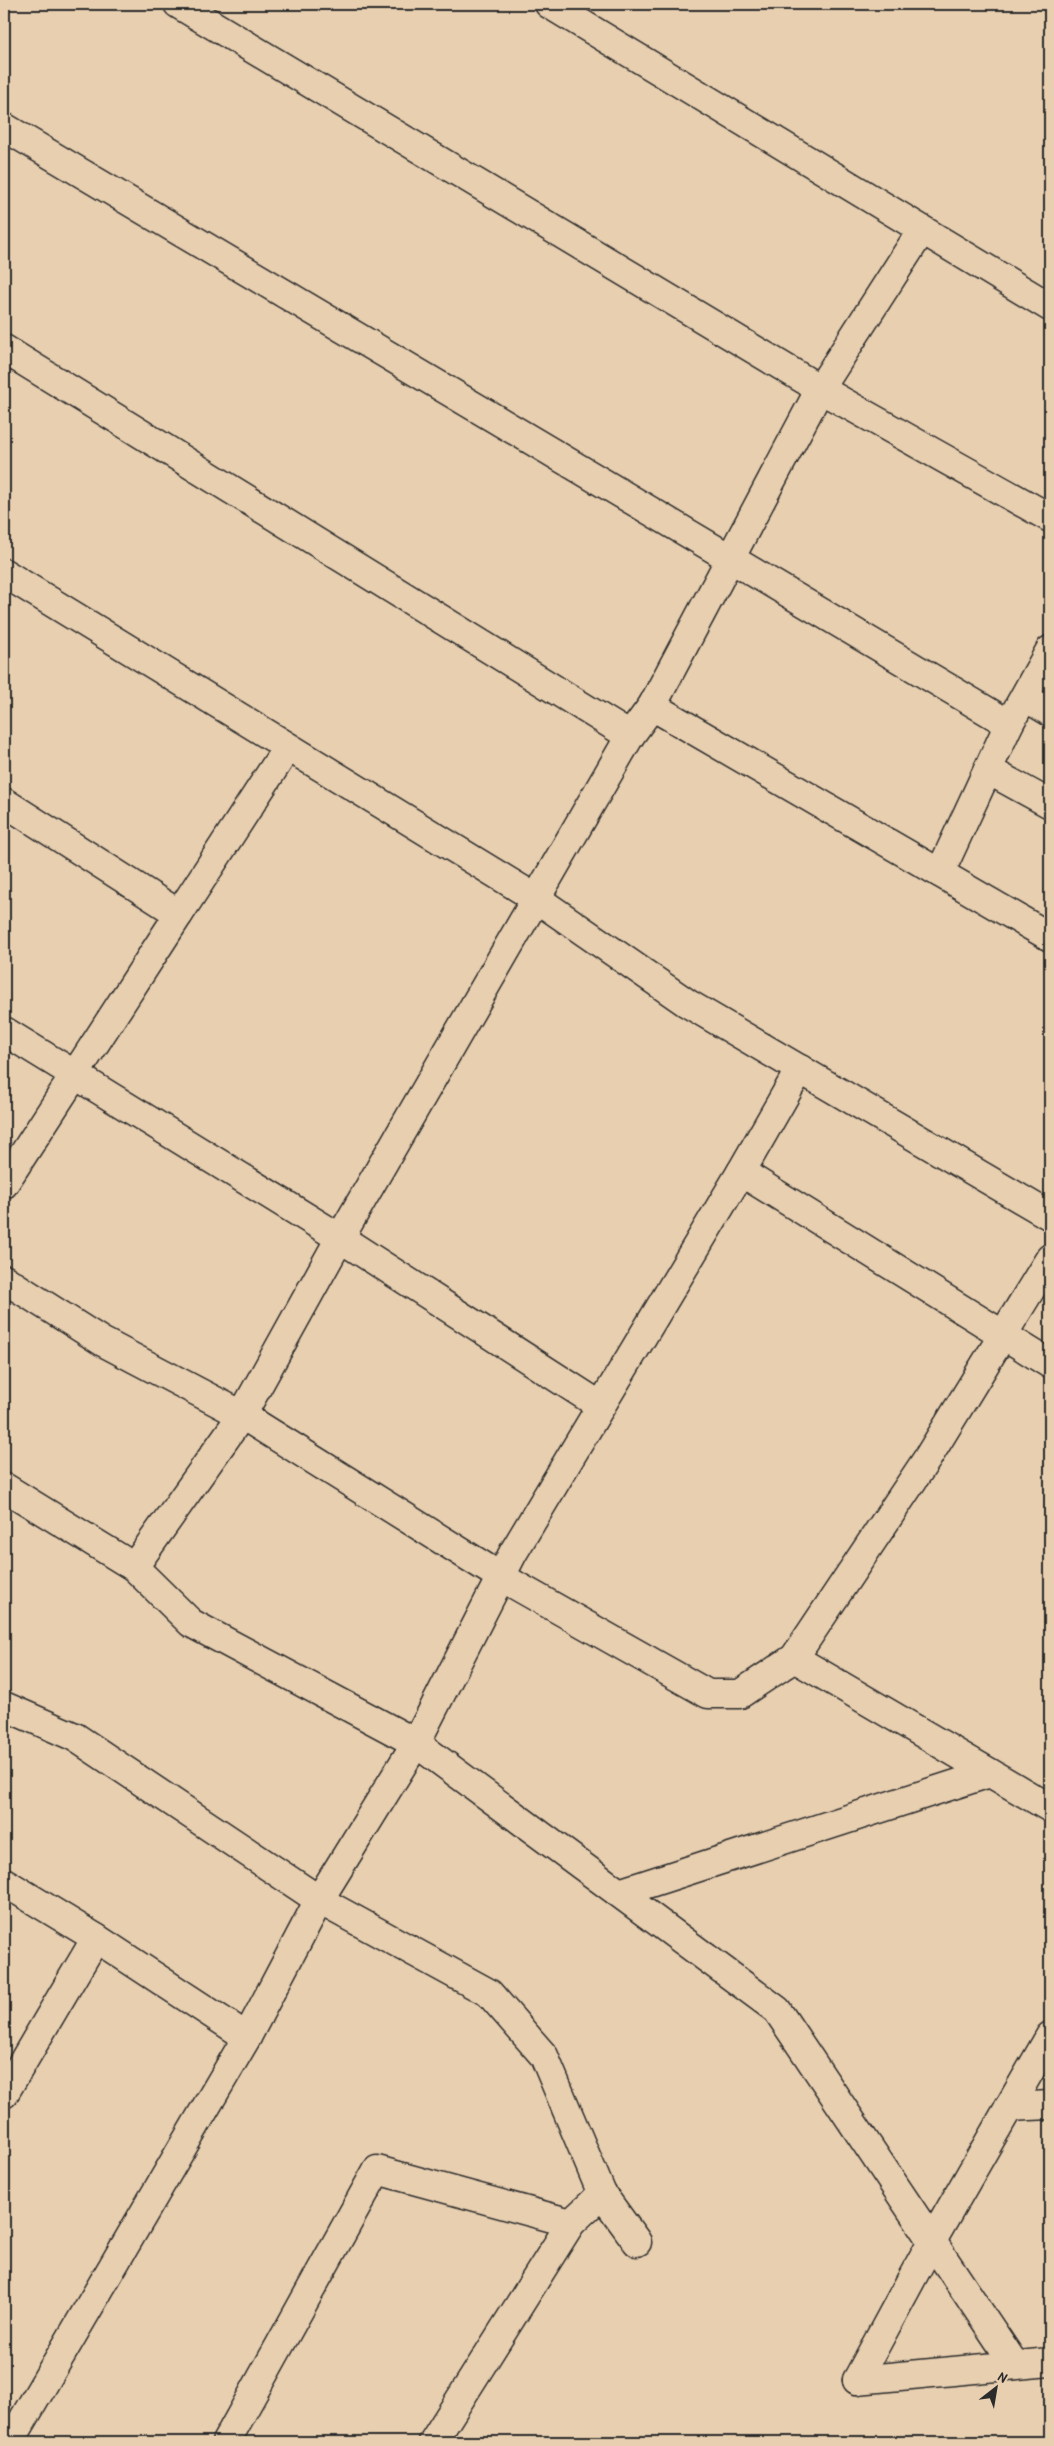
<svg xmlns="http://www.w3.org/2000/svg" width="1054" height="2446" viewBox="0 0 1054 2446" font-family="'Patrick Hand',sans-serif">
  <rect width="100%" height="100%" fill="#e8cfb0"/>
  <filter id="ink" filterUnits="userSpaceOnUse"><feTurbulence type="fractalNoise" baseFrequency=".02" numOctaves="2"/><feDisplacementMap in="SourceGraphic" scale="10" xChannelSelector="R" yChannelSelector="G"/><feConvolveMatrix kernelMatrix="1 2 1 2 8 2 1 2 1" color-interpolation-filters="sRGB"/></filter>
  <g filter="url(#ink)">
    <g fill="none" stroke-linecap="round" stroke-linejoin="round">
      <defs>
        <g id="street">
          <path d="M178 4 820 389 1050 518"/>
          <path d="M549 4 1050 307"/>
          <path d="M4 127 1009 724"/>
          <path d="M4 349 630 736"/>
          <path d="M4 573 537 899 687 1003 1050 1216"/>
          <path d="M1025 697 1050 712"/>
          <path d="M652 706 1050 937"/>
          <path d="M988 770 1050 804"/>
          <path d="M4 802 179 914 4 1184"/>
          <path d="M940 873 1009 724 1050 650"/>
          <path d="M179 914 287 748"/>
          <path d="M4 1031 340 1238 601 1406"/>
          <path d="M741 1172 1050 1364"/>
          <path d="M4 1279 103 1342 242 1415 501 1577 708 1694H740L794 1658 927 1459 1050 1258"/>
          <path d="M4 1487 134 1567 191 1623 416 1743 777 2010 1015 2365"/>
          <path d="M134 1567 242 1415 340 1238 630 736 652 706 820 389 922 230"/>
          <path d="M794 1658 1050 1808"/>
          <path d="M4 1706 75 1737 319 1900 489 1993 544 2056 602 2194"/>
          <path d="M4 1882 96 1938 247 2037"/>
          <path d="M619 1893 990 1773"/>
          <path d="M4 2094 96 1938"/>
          <path d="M1009 2107 1050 2105"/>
          <path d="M857 2380 932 2241 1050 2036"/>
          <path d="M857 2380 1050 2362"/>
          <path d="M10 2442 247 2037 319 1900 416 1743 513 1553 741 1172 800 1069"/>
          <path d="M226 2442 377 2170 571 2223 602 2194 637 2242"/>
          <path d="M433 2442 571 2223"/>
        </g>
      </defs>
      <!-- street casing -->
      <use href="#street" stroke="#2b2b2b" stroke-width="31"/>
      <!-- street -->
      <use href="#street" stroke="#e8cfb0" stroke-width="28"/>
    </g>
  </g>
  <!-- margin -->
  <rect width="1054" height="2446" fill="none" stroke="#e8cfb0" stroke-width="20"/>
  <rect x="10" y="10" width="1034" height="2426" fill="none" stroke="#2b2b2b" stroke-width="2" filter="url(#ink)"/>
  <!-- north arrow -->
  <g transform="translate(996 2388) rotate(31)" stroke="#e8cfb0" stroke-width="4" paint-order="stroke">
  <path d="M0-4L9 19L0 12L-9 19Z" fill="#2b2b2b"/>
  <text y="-8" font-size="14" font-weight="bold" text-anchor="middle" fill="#2b2b2b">N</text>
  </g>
</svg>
